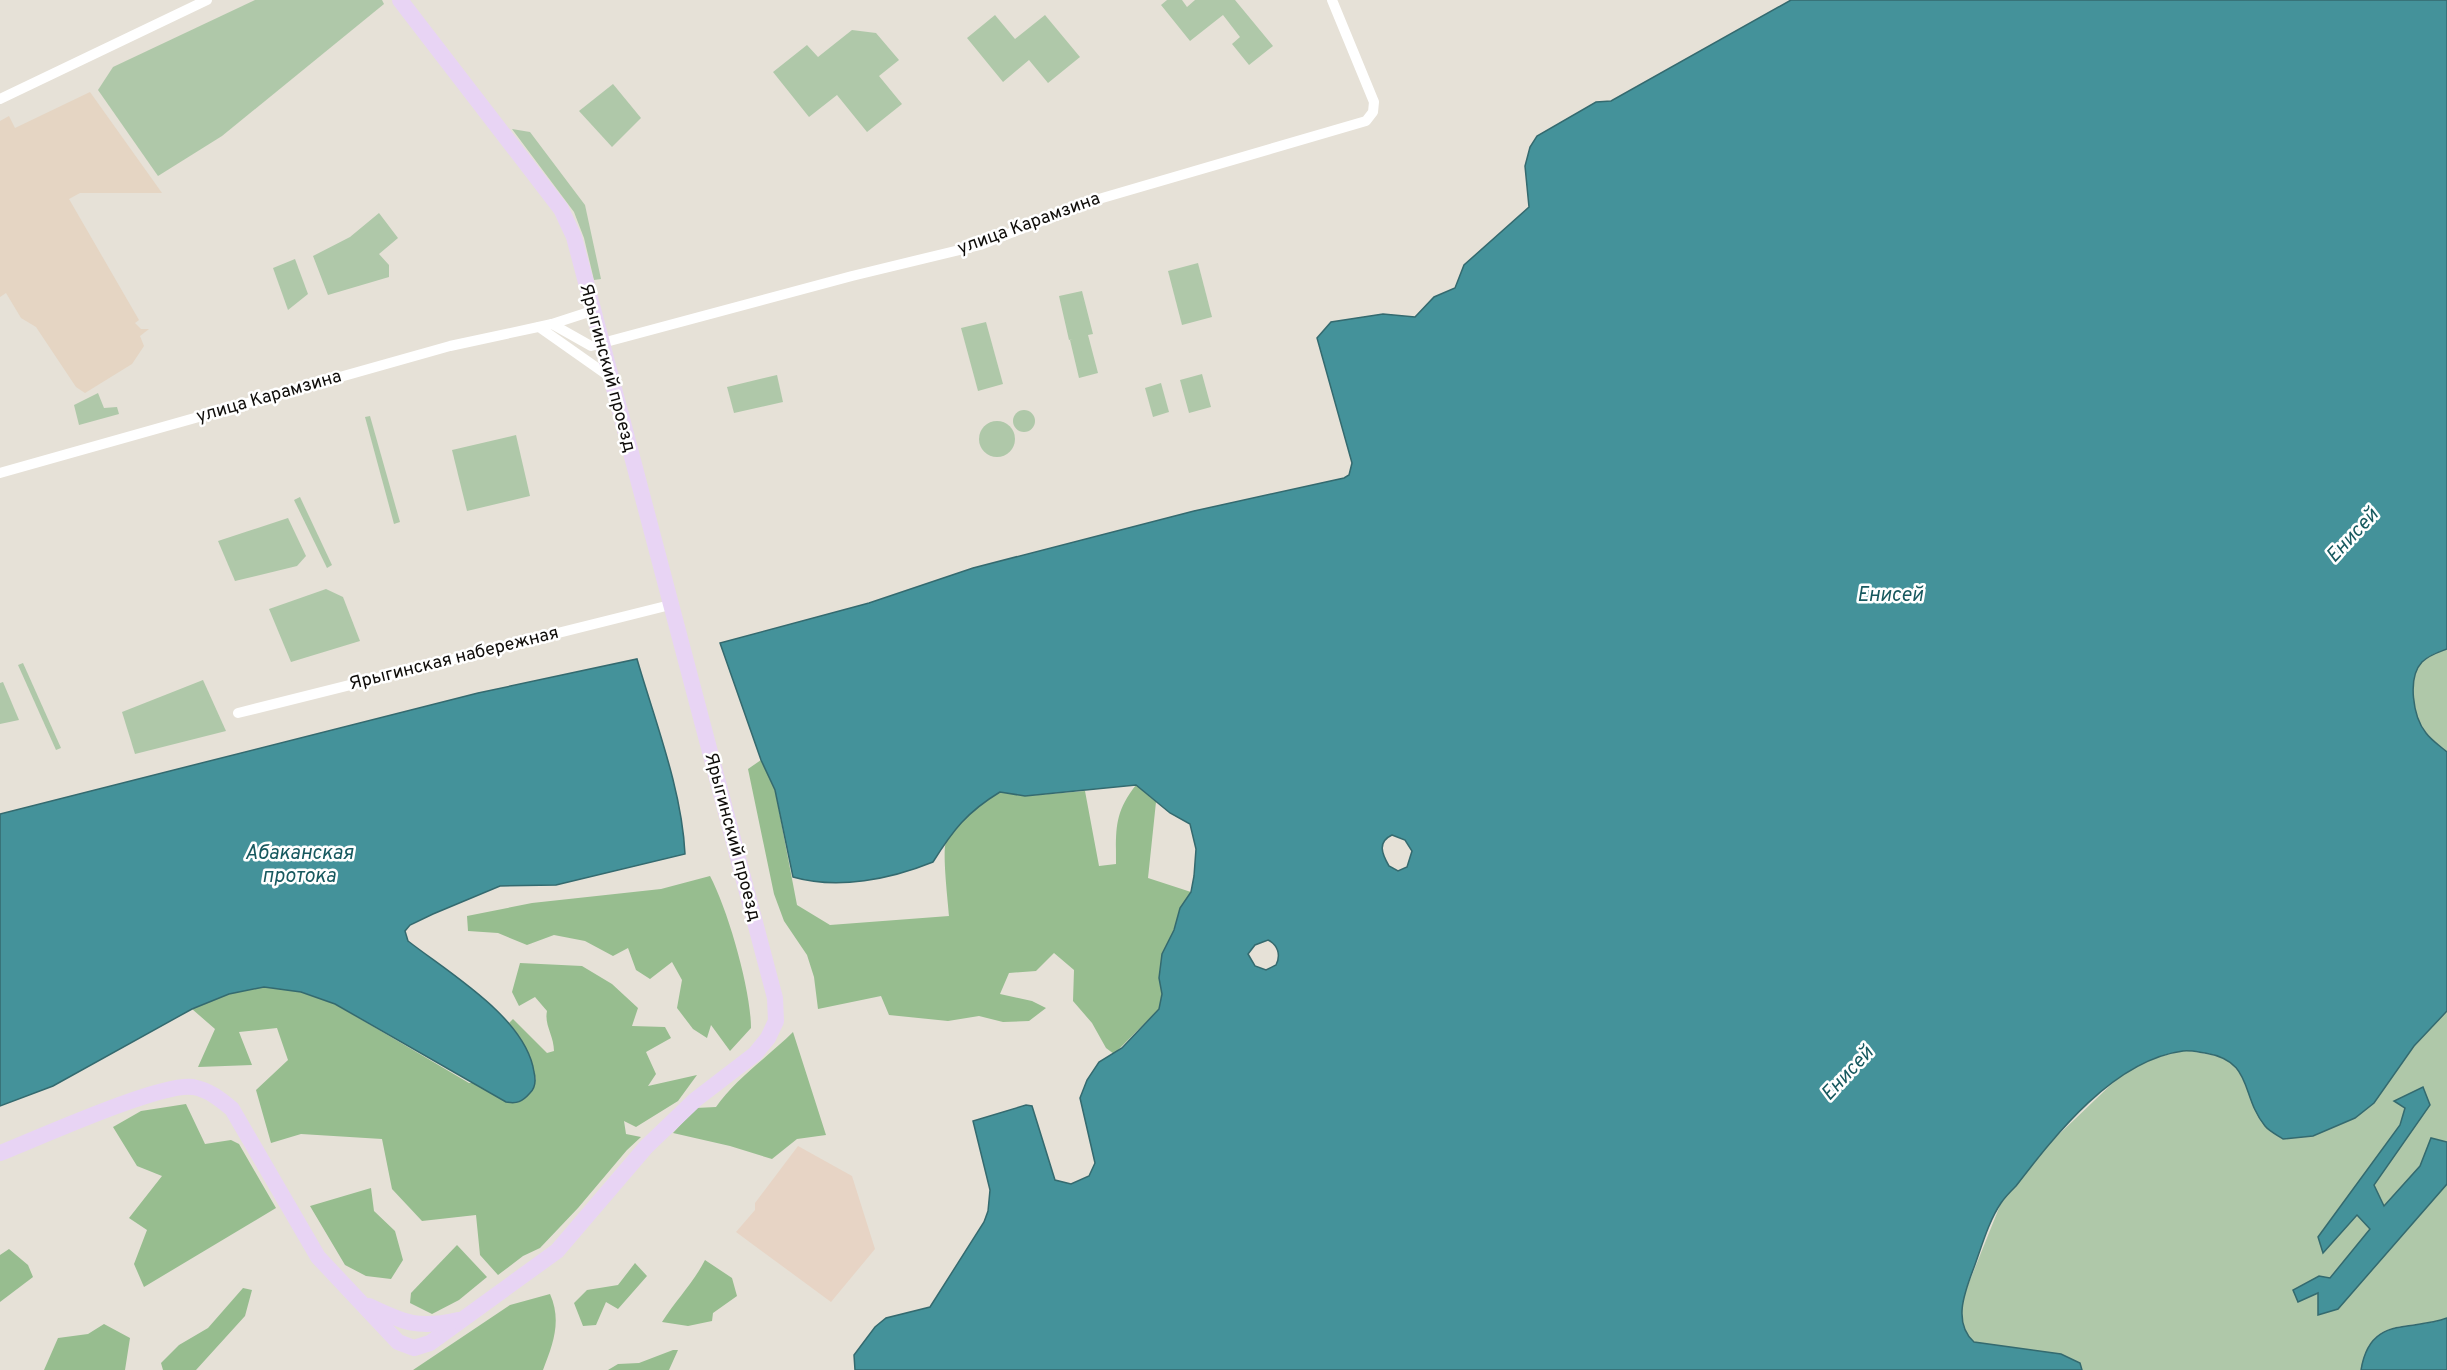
<svg xmlns="http://www.w3.org/2000/svg" width="2447" height="1370" viewBox="0 0 2447 1370" font-family="Overpass,sans-serif">
  <rect width="100%" height="100%" fill="#e6e1d7"/>
  <!-- commercial -->
  <path fill="#e5d5c3" d="M90 92 162 193H80L69 199 139 320 135 323 141 329H149L140 336 144 346 132 364 85 393 76 387 36 327 21 318 6 293 0 297V121L9 116 15 128Z"/>
  <!-- industrial -->
  <path fill="#e7d4c5" d="M798 1146 852 1176 875 1249 831 1302 736 1232 755 1210V1203Z"/>
  <!-- green -->
  <g fill="#afc8a9">
    <path d="M255 0H382L384 4 222 136 158 176 98 90 113 67Z"/>
    <path d="M1167 0H1182L1187 7 1195 0H1235L1273 46 1249 65 1232 44 1240 37 1223 15 1190 41 1161 5Z"/>
    <path d="M995 15 1015 39 1045 15 1080 57 1048 83 1029 60 1003 82 967 38Z"/>
    <path d="M852 30 876 33 899 60 879 76 902 104 867 132 837 95 809 117 773 72 807 45 818 57Z"/>
    <path d="M613 84 641 118 612 147 579 111Z"/>
    <path d="M512 129 530 132 585 205 601 279 594 280 584 238 574 212Z"/>
    <path d="M379 213 398 238 379 254 389 265V277L328 295 313 256 350 237Z"/>
    <path d="M295 259 308 294 288 310 273 268Z"/>
    <path d="M1198 263 1212 317 1182 325 1168 271Z"/>
    <path d="M1082 291 1093 334 1088 335 1098 373 1079 378 1070 340 1073 339 1069 340 1059 296Z"/>
    <path d="M986 322 1003 384 978 391 961 328Z"/>
    <path d="M1202 374 1211 407 1189 413 1180 380Z"/>
    <path d="M777 375 783 402 734 413 727 387Z"/>
    <path d="M1161 383 1169 412 1153 417 1145 388Z"/>
    <path d="M98 393 104 408 117 407 119 414 79 425 74 405Z"/>
    <circle cx="1024" cy="421" r="11"/>
    <path d="M370 416 400 522 394 524 365 417Z"/>
    <circle cx="997" cy="439" r="18"/>
    <path d="M516 435 530 496 467 511 452 450Z"/>
    <path d="M300 497 332 565 327 568 294 500Z"/>
    <path d="M288 518 306 556 297 566 235 581 218 541Z"/>
    <path d="M326 589 343 597 360 641 291 662 269 609Z"/>
    <path d="M2447 649V752C2441 746 2431 740 2426 733 2413 717 2407 678 2422 662 2429 655 2439 652 2447 649Z"/>
    <path d="M23 663 61 748 56 750 18 665Z"/>
    <path d="M203 680 226 731 135 754 122 712Z"/>
    <path d="M3 682 19 720 0 724V683Z"/>
    <path d="M2447 1011V1318C2410 1331 2370 1314 2361 1370H2082L2080 1363 1974 1342 1965 1333 1961 1319 1964 1295 2001 1203 2052 1141 2119 1077 2149 1060 2184 1050 2228 1058 2240 1072 2256 1112 2266 1127H2334L2355 1118 2374 1103 2414 1046Z"/>
  </g>
  <!-- forest -->
  <g fill="#97bd8f">
    <path d="M761 760 775 790 797 905 830 925 949 916C948 902 942 852 946 842 955 819 980 804 999 792L1025 796 1085 791 1099 866 1116 864C1116 829 1114 813 1136 785L1156 802 1148 878 1191 892 1180 908 1174 930 1162 954 1159 978 1162 994 1159 1009 1114 1054 1106 1048 1092 1023 1073 1001 1074 970 1054 953 1036 971 1009 973 1000 994 1032 1001 1046 1008 1029 1021 1003 1022 979 1016 948 1021 889 1015 881 996 818 1009 814 977 807 955 784 921 774 894 748 769Z"/>
    <path d="M710 876C728 910 751 990 751 1028L730 1051 711 1025 707 1038 693 1029 677 1008 682 980 672 962 650 979 636 970 628 948 613 956 585 941 554 935 527 945 498 933 468 931 467 916 532 903 661 889Z"/>
    <path d="M520 963 582 966 612 984 638 1008 632 1026 665 1027 671 1038 646 1052 656 1074 648 1086 697 1075 678 1101 636 1127 624 1121 626 1134 641 1137 627 1150 578 1208 540 1248 523 1256 498 1275 480 1255 476 1215 422 1221 392 1189 382 1139 301 1134 271 1143 256 1090 288 1060 277 1028 239 1032 252 1065 198 1067 215 1029 192 1009 229 994 264 987 301 992 335 1004 469 1083 536 1080C532 1057 524 1041 509 1023L513 1019 547 1053 554 1051C554 1036 544 1025 547 1011L535 997 519 1006 512 992Z"/>
    <path d="M793 1032 826 1135 797 1139 772 1159 730 1146 673 1133 696 1108 716 1107C734 1080 769 1056 793 1032Z"/>
    <path d="M186 1104 205 1144 231 1140 239 1144 276 1208 144 1287 134 1264 147 1230 129 1218 162 1176 137 1166 113 1127 141 1111Z"/>
    <path d="M371 1188 374 1211 395 1231 403 1260 391 1279 366 1276 345 1265 310 1206Z"/>
    <path d="M457 1245 487 1277 459 1300 432 1314 410 1303 411 1293Z"/>
    <path d="M9 1249 28 1265 33 1277 0 1302V1255Z"/>
    <path d="M705 1260 732 1278 737 1296 713 1313 712 1321 688 1326 662 1322C676 1300 694 1282 705 1260Z"/>
    <path d="M635 1263 647 1276 618 1309 606 1302 596 1325 583 1326 574 1303 587 1290 618 1285Z"/>
    <path d="M243 1288 252 1290 245 1316 196 1370H163L161 1363 179 1345 208 1328Z"/>
    <path d="M550 1294C562 1321 553 1344 543 1370H413L510 1305Z"/>
    <path d="M104 1324 130 1338 125 1370H44L58 1338 88 1334Z"/>
    <path d="M673 1350H678L669 1370H608L618 1364 639 1363Z"/>
  </g>
  <!-- water -->
  <g fill="#44929a" stroke="#346a6f" stroke-width="1.5" fill-rule="evenodd">
    <path d="M1791 0H2447V649C2439 652 2429 655 2422 662 2407 678 2413 717 2426 733 2431 740 2440 746 2447 752V1011L2414 1046 2374 1103 2355 1118 2313 1136 2283 1139C2277 1135 2269 1131 2265 1126 2240 1095 2254 1061 2205 1053 2198 1052 2190 1050 2183 1051 2114 1060 2056 1134 2016 1186 2011 1191 2005 1197 2001 1203 1988 1222 1981 1249 1973 1270 1964 1294 1953 1323 1974 1342L2061 1354 2080 1363 2082 1370H855L854 1355 875 1327 886 1318 930 1307 984 1222 988 1211 990 1190 973 1121 1026 1105 1032 1106 1055 1180 1071 1184 1089 1176 1095 1163 1080 1098 1087 1080 1099 1062 1122 1048 1159 1009 1162 994 1159 978 1162 954 1174 930 1180 908 1191 892 1194 876 1196 849 1190 824 1170 813 1136 785 1025 796 1000 792C967 812 953 830 933 862 891 879 838 890 793 877L775 790 761 760 720 643 869 603 973 568 1194 511 1344 478 1349 475 1352 463 1317 338 1331 322 1383 314 1415 317 1434 297 1455 288 1464 265 1529 207 1525 166 1530 147 1537 136 1596 102 1611 101ZM1392 835 1405 840 1412 851 1407 867 1398 871 1389 866C1382 854 1377 842 1392 835ZM1268 940C1278 945 1281 955 1276 965L1266 970 1255 966 1248 954 1255 945Z"/>
    <path d="M637 659C655 721 682 790 685 854L556 885 500 886 433 914 410 925 405 931 408 941C449 973 526 1018 534 1072 536 1080 536 1087 530 1093 522 1102 517 1104 506 1102L335 1004 301 992 264 987 229 994 192 1009 53 1086 0 1106V814L478 693Z"/>
    <path d="M2423 1087 2430 1105 2374 1185 2384 1206 2420 1166 2431 1138 2447 1142V1184L2338 1309 2318 1315V1293L2298 1302 2293 1290 2319 1276 2330 1278 2370 1229 2357 1215 2323 1253 2318 1237 2400 1125 2405 1108 2394 1101Z"/>
    <path d="M2447 1318V1370H2361C2370 1315 2409 1332 2447 1318Z"/>
  </g>
  <g fill="none" stroke-linecap="round" stroke-linejoin="round">
    <!-- minor -->
    <g stroke="#fff" stroke-width="10">
      <path d="M0 99 207 0"/>
      <path d="M552 324 591 346 852 276 980 245 1092 201 1366 121 1373 112 1374 102 1332 0"/>
      <path d="M539 327 610 377"/>
      <path d="M0 473 450 346 552 324 592 311"/>
      <path d="M238 713 670 605"/>
    </g>
    <!-- secondary -->
    <g stroke="#e8d4f4" stroke-width="16">
      <path d="M0 1153C36 1139 161 1082 193 1087 209 1090 220 1099 232 1109L318 1257 398 1342 414 1348 430 1343 557 1251 646 1147 695 1100 755 1054 768 1038 776 1021 775 998 574 237 561 209 400 0"/>
      <path d="M369 1306C404 1323 419 1329 458 1320"/>
    </g>
  </g>
  <g text-anchor="middle" dominant-baseline="central" stroke-width="5" stroke-linejoin="round" paint-order="stroke">
    <!-- street labels -->
    <g font-size="18" fill="#0f0d0a" stroke="#fff">
      <text transform="translate(1029 224) rotate(-20)">улица Карамзина</text>
      <text transform="translate(607 368) rotate(75)">Ярыгинский проезд</text>
      <text transform="translate(269 397) rotate(-16)">улица Карамзина</text>
      <text transform="translate(454 659) rotate(-14)">Ярыгинская набережная</text>
      <text transform="translate(732 837) rotate(75)">Ярыгинский проезд</text>
    </g>
    <!-- water labels -->
    <g font-size="20" font-style="italic" fill="#17595f" stroke="#fff">
      <text transform="translate(2353 536) rotate(-47)">Енисей</text>
      <text x="1890" y="596">Енисей</text>
      <text x="299" y="854">Абаканская<tspan x="299" dy="23">протока</tspan></text>
      <text transform="translate(1848 1074) rotate(-47)">Енисей</text>
    </g>
  </g>
</svg>
